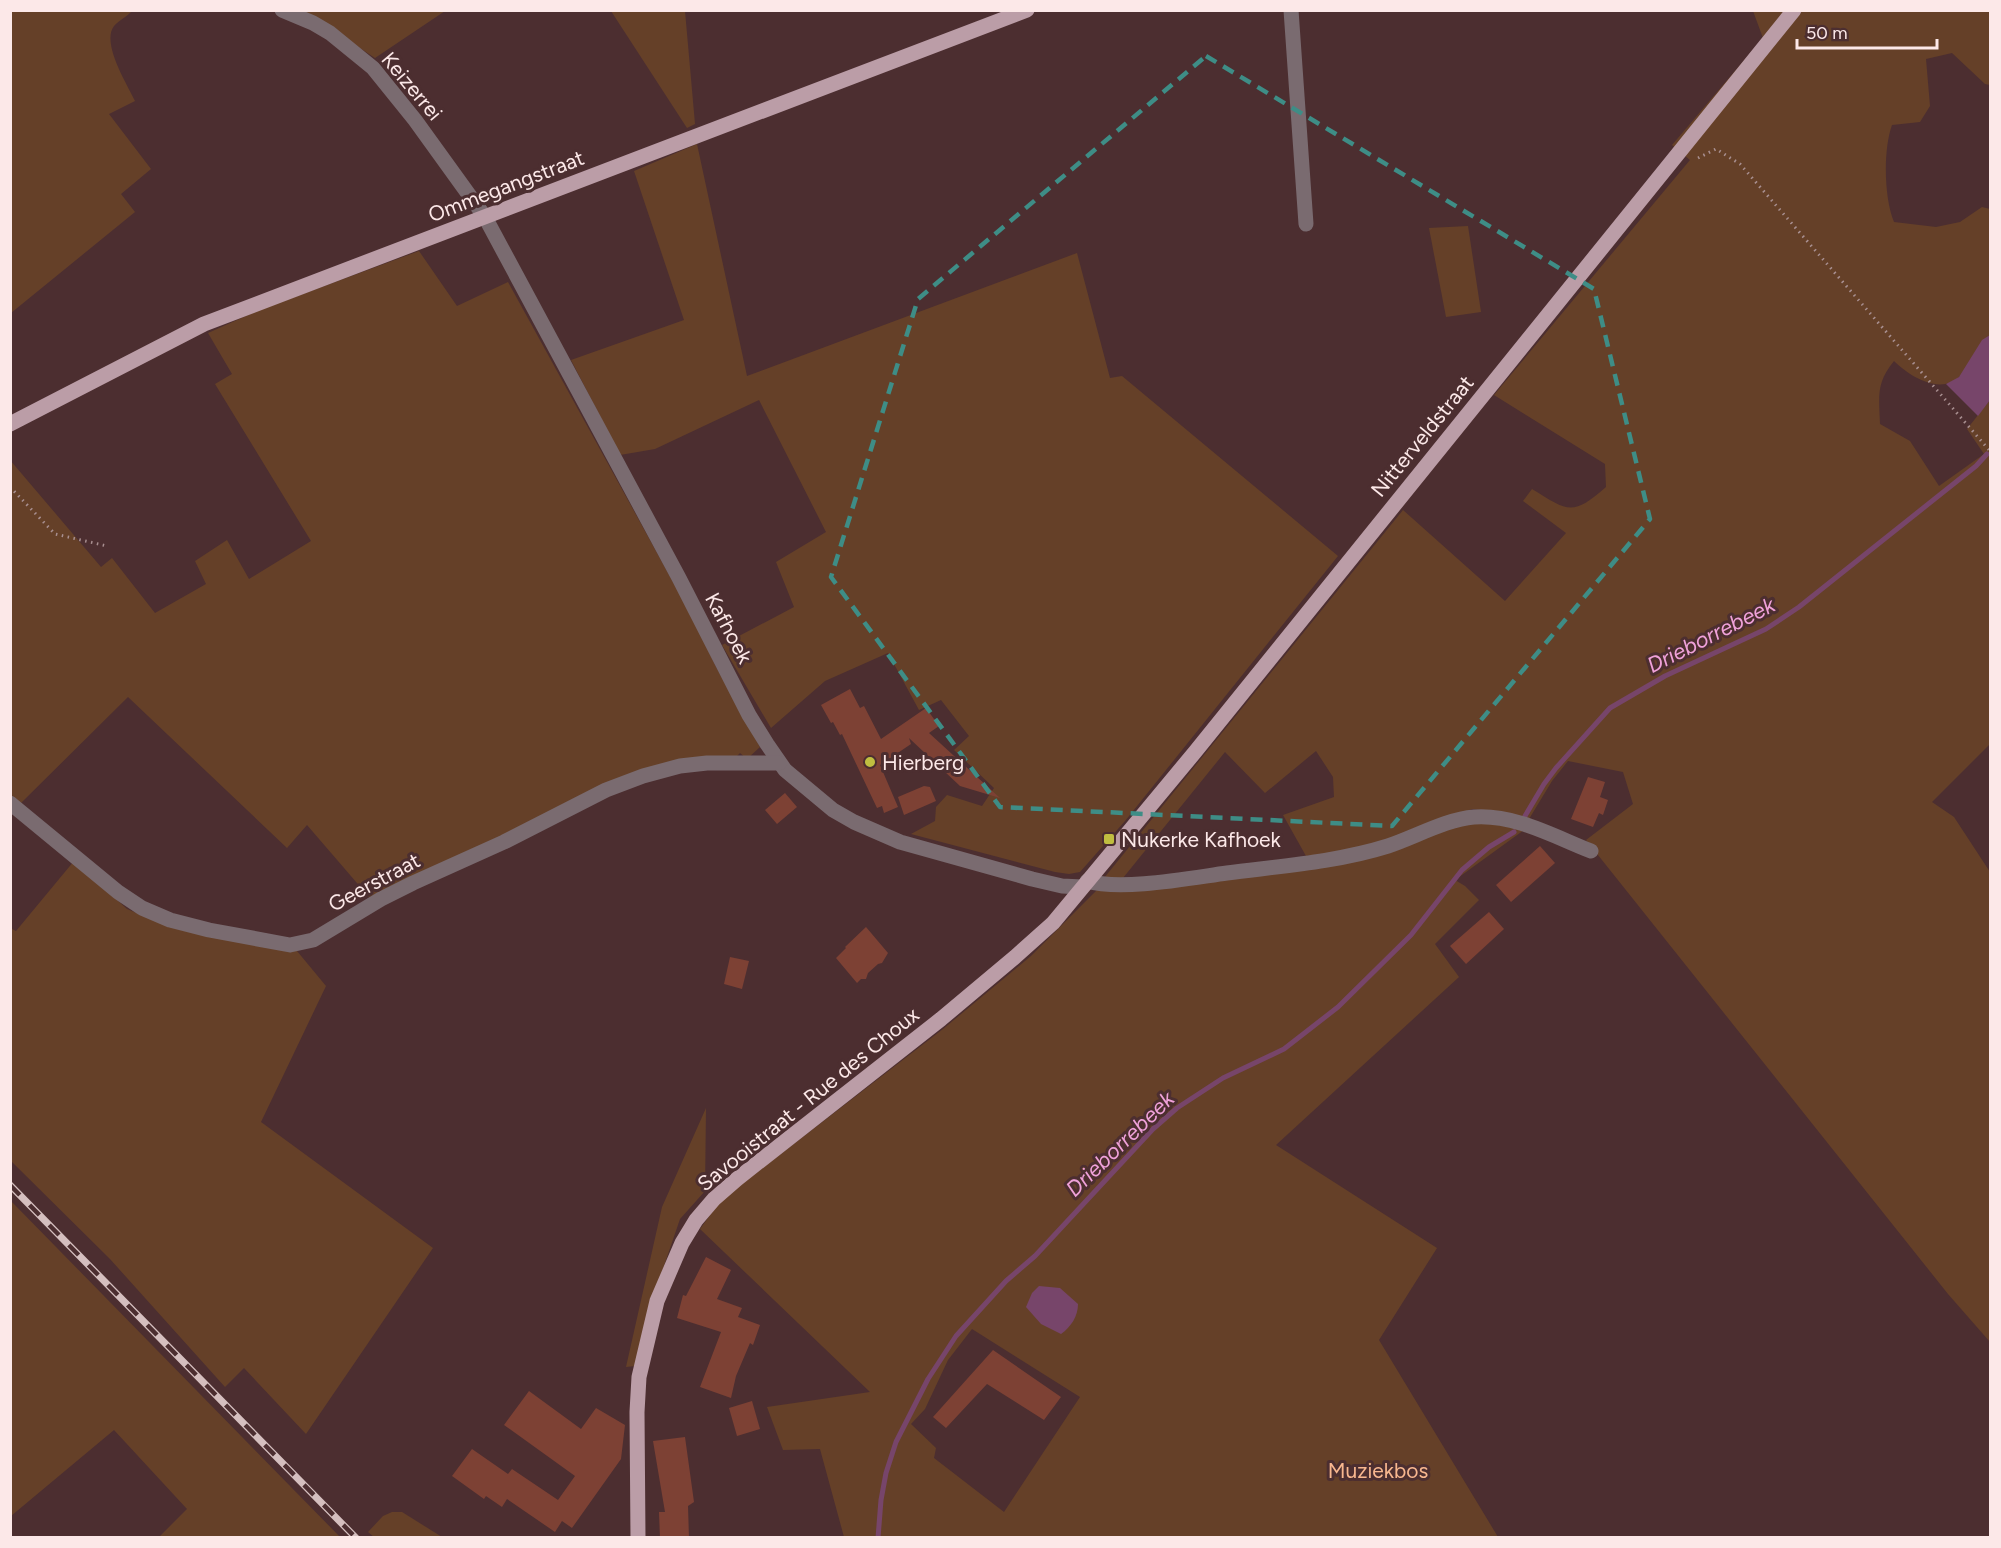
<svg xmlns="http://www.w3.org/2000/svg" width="2001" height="1548" viewBox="0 0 2001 1548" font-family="Figtree,sans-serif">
  <rect width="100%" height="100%" fill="#4c2e30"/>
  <!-- green -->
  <g fill="#654028" fill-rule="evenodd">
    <path d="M11 10 132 11C127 17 119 20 114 26 101 43 127 84 135 101L109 114 151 169 121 194 135 212 11 313Z"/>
    <path d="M300 11H445L375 58 313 17Z"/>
    <path d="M611 11H685L695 124 687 128Z"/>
    <path d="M1753 11H1990V85L1985 84 1952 53 1926 59 1930 106 1920 122 1892 125C1883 150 1884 198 1894 222L1936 227 1960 222 1982 207 1990 209V335C1975 345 1972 363 1960 376 1941 396 1909 376 1894 361 1876 383 1879 396 1880 424L1910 441 1939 486 1984 454 1967 429 1990 400V744L1932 802 1954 817 1990 872V1342L1948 1294 1586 840 1633 804 1623 772 1568 761 1552 781 1529 819 1494 811 1472 809 1381 842 1348 851 1306 856 1283 815 1334 797 1333 777 1316 751 1265 793 1225 752 1123 878H1104L1403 510 1505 601 1566 533 1523 501 1532 489C1568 511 1572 517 1606 487L1605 464 1494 395 1690 160 1672 145 1763 38Z"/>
    <path d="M697 144 747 376 1077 253 1110 378 1122 376 1338 556 1125 821 1080 872 1069 874 1055 872 911 834 935 821 936 807 947 795 982 806 994 788 954 750 969 736 941 700 919 710 888 653 825 681 771 728 722 645 794 607 776 562 826 532 759 400 655 449 620 455 571 360 684 320 634 171Z"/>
    <path d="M1468 226 1481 312 1446 317 1429 228Z"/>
    <path d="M419 251 457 306 508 282 695 622 715 665 760 747 747 759 740 753 737 756 664 765 369 897 307 825 287 848 128 697 21 803 10 794V460L101 567 112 558 155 613 206 584 195 561 227 540 249 579 311 541 215 384 232 374 208 333 257 311Z"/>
    <path d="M1484 822 1524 830 1455 880 1465 886 1479 900 1435 944 1459 977 1276 1145 1437 1248 1379 1340 1498 1537H844L820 1449 783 1450 767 1407 870 1392 700 1229 721 1200 943 1029 1031 956 1097 890 1285 871 1456 827ZM972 1329 1080 1397 1004 1512 934 1458 936 1448 911 1424 925 1409 948 1360Z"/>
    <path d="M74 861 127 909 168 926 297 951 326 986 261 1122 433 1248 306 1434 244 1368 225 1387 110 1259 11 1161 10 928 16 931Z"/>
    <path d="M706 1108 705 1191 680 1219 653 1298 635 1366 626 1367 662 1207Z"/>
    <path d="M11 1201 340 1537H159L187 1509 114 1430 11 1516Z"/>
    <path d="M392 1512H402L442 1537H374L368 1532 383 1516Z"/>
  </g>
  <!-- water -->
  <g fill="#77456a">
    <path d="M1990 335V400L1978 416 1946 384 1959 377 1982 340Z"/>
    <path d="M1039 1286 1060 1288 1078 1304C1078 1316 1071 1327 1061 1334L1041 1324 1026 1307 1032 1293Z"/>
  </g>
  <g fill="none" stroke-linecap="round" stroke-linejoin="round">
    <!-- stream -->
    <g stroke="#77456a" stroke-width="5">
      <path d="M1525 816 1544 784 1556 768 1610 708 1665 676 1766 629 1799 607 1976 466 1987 454"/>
      <path d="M878 1538 881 1500 886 1473 896 1442 928 1379 956 1336 1006 1281 1035 1256 1153 1129 1177 1108 1223 1078 1284 1049 1338 1007 1411 935 1462 870 1489 847 1514 832"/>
    </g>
  </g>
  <!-- building -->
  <g fill="#7d4134">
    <path d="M850 689 860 708 864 706 881 739 926 708 939 726 929 733 1000 798 960 786 909 738 911 744 880 765 898 807 884 813 882 806 877 808 842 734 840 735 833 722 831 723 821 705Z"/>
    <path d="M1588 777 1605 782 1600 797 1608 800 1603 815 1599 813 1593 827 1571 819Z"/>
    <path d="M924 786 930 787 936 801 904 815 898 797Z"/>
    <path d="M785 793 797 807 777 824 765 810Z"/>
    <path d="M1540 846 1555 863 1511 902 1496 885Z"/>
    <path d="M1489 912 1504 929 1466 964 1450 946Z"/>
    <path d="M866 927 888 953 882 963 878 964 868 973 866 979H861L857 983 836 958 846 948 845 947Z"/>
    <path d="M730 957 749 961 742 989 724 984Z"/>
    <path d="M706 1257 731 1270 717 1299 742 1308 738 1317 760 1325 753 1345 750 1343 736 1376 731 1398 700 1387 721 1332 677 1318 683 1295 686 1296Z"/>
    <path d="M993 1350 1061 1397 1044 1420 987 1384 946 1428 933 1417Z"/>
    <path d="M529 1391 581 1429 596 1408 625 1425 621 1459 572 1528 562 1521 555 1532 507 1499 502 1507 486 1496 484 1499 452 1476 472 1449 508 1474 512 1469 558 1500 575 1476 504 1425Z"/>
    <path d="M752 1401 760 1429 737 1436 729 1408Z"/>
    <path d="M685 1437 694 1502 688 1506 689 1538H660L659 1512H665L653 1441Z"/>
  </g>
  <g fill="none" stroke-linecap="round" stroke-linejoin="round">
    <!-- path -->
    <g stroke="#a88f90" stroke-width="3" stroke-dasharray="1.5 4.5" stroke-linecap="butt">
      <path d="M1698 158 1716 149 1740 164 1990 451"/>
      <path d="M10 487 55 534 107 546"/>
    </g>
    <!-- minor -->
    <g stroke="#7a6b70" stroke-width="15">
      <path d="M282 10 313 23 330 33 373 68 415 120 485 217 679 578 749 715 767 744 785 770 833 810 854 822 900 842 1032 879 1062 886 1082 887"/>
      <path d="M1291 10 1306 224"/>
      <path d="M10 803 118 892 142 908 170 920 209 930 290 945 313 940 381 899 413 883 504 842 606 790 643 776 680 766 707 763H779"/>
      <path d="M1087 881C1122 891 1190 878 1227 873 1281 866 1337 862 1388 846 1415 837 1447 819 1474 817 1515 814 1555 837 1591 851"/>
    </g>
    <!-- major -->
    <g stroke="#bb9da7" stroke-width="15">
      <path d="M10 424 204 324 1027 10"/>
      <path d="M638 1538 637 1412 639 1377 657 1301 682 1243 696 1220 714 1199 737 1179 941 1019 1015 957 1053 923 1195 752 1794 10"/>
    </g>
    <defs>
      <path id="rail" d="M10 1185 356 1538"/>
    </defs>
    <!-- rail casing -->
    <use href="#rail" stroke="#d5bfbf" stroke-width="7"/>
    <!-- rail -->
    <use href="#rail" stroke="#4c2e30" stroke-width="4.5" stroke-dasharray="14" stroke-linecap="butt"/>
  </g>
  <!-- marked area -->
  <path fill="none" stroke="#3e8d86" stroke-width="4.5" stroke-dasharray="12 8" stroke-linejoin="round" d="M1206 56 1594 289 1650 519 1392 826 1000 807 831 577 918 299Z"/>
  <!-- markers -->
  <g fill="#c0be40" stroke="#4c2e30" stroke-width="2">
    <circle cx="870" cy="762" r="6"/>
    <rect x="1103" y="833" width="12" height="12" rx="3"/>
  </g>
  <g text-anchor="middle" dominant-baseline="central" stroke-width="6" stroke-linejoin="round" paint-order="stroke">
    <!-- street labels -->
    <g font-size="21" fill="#fce8e8" stroke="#4c2e30">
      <text transform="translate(412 86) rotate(50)">Keizerrei</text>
      <text transform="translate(506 186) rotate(-21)">Ommegangstraat</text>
      <text transform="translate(1422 436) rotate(-51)">Nitterveldstraat</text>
      <text transform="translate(729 628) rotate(62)">Kafhoek</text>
      <text transform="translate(374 882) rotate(-28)">Geerstraat</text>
      <text transform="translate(808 1099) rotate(-39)">Savooistraat - Rue des Choux</text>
    </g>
    <!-- poi labels -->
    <g font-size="21" fill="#fce8e8" stroke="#4c2e30" text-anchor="start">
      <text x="882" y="762">Hierberg</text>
      <text x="1121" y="839">Nukerke Kafhoek</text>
    </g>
    <!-- park labels -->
    <g font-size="21" fill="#f8b78f" stroke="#4c2e30">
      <text x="1378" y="1470">Muziekbos</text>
    </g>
    <!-- water labels -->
    <g font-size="22" font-style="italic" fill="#efa1d9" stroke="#4c2e30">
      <text transform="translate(1711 635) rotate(-27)">Drieborrebeek</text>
      <text transform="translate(1120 1144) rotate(-44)">Drieborrebeek</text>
    </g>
  </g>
  <!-- border -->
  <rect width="2001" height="1548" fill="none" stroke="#fce8e8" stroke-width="24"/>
  <!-- scale -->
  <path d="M1797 39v9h140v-9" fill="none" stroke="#fce8e8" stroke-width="3"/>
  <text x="1806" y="39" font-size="18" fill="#fce8e8" stroke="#4c2e30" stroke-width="4.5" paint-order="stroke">50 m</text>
</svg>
